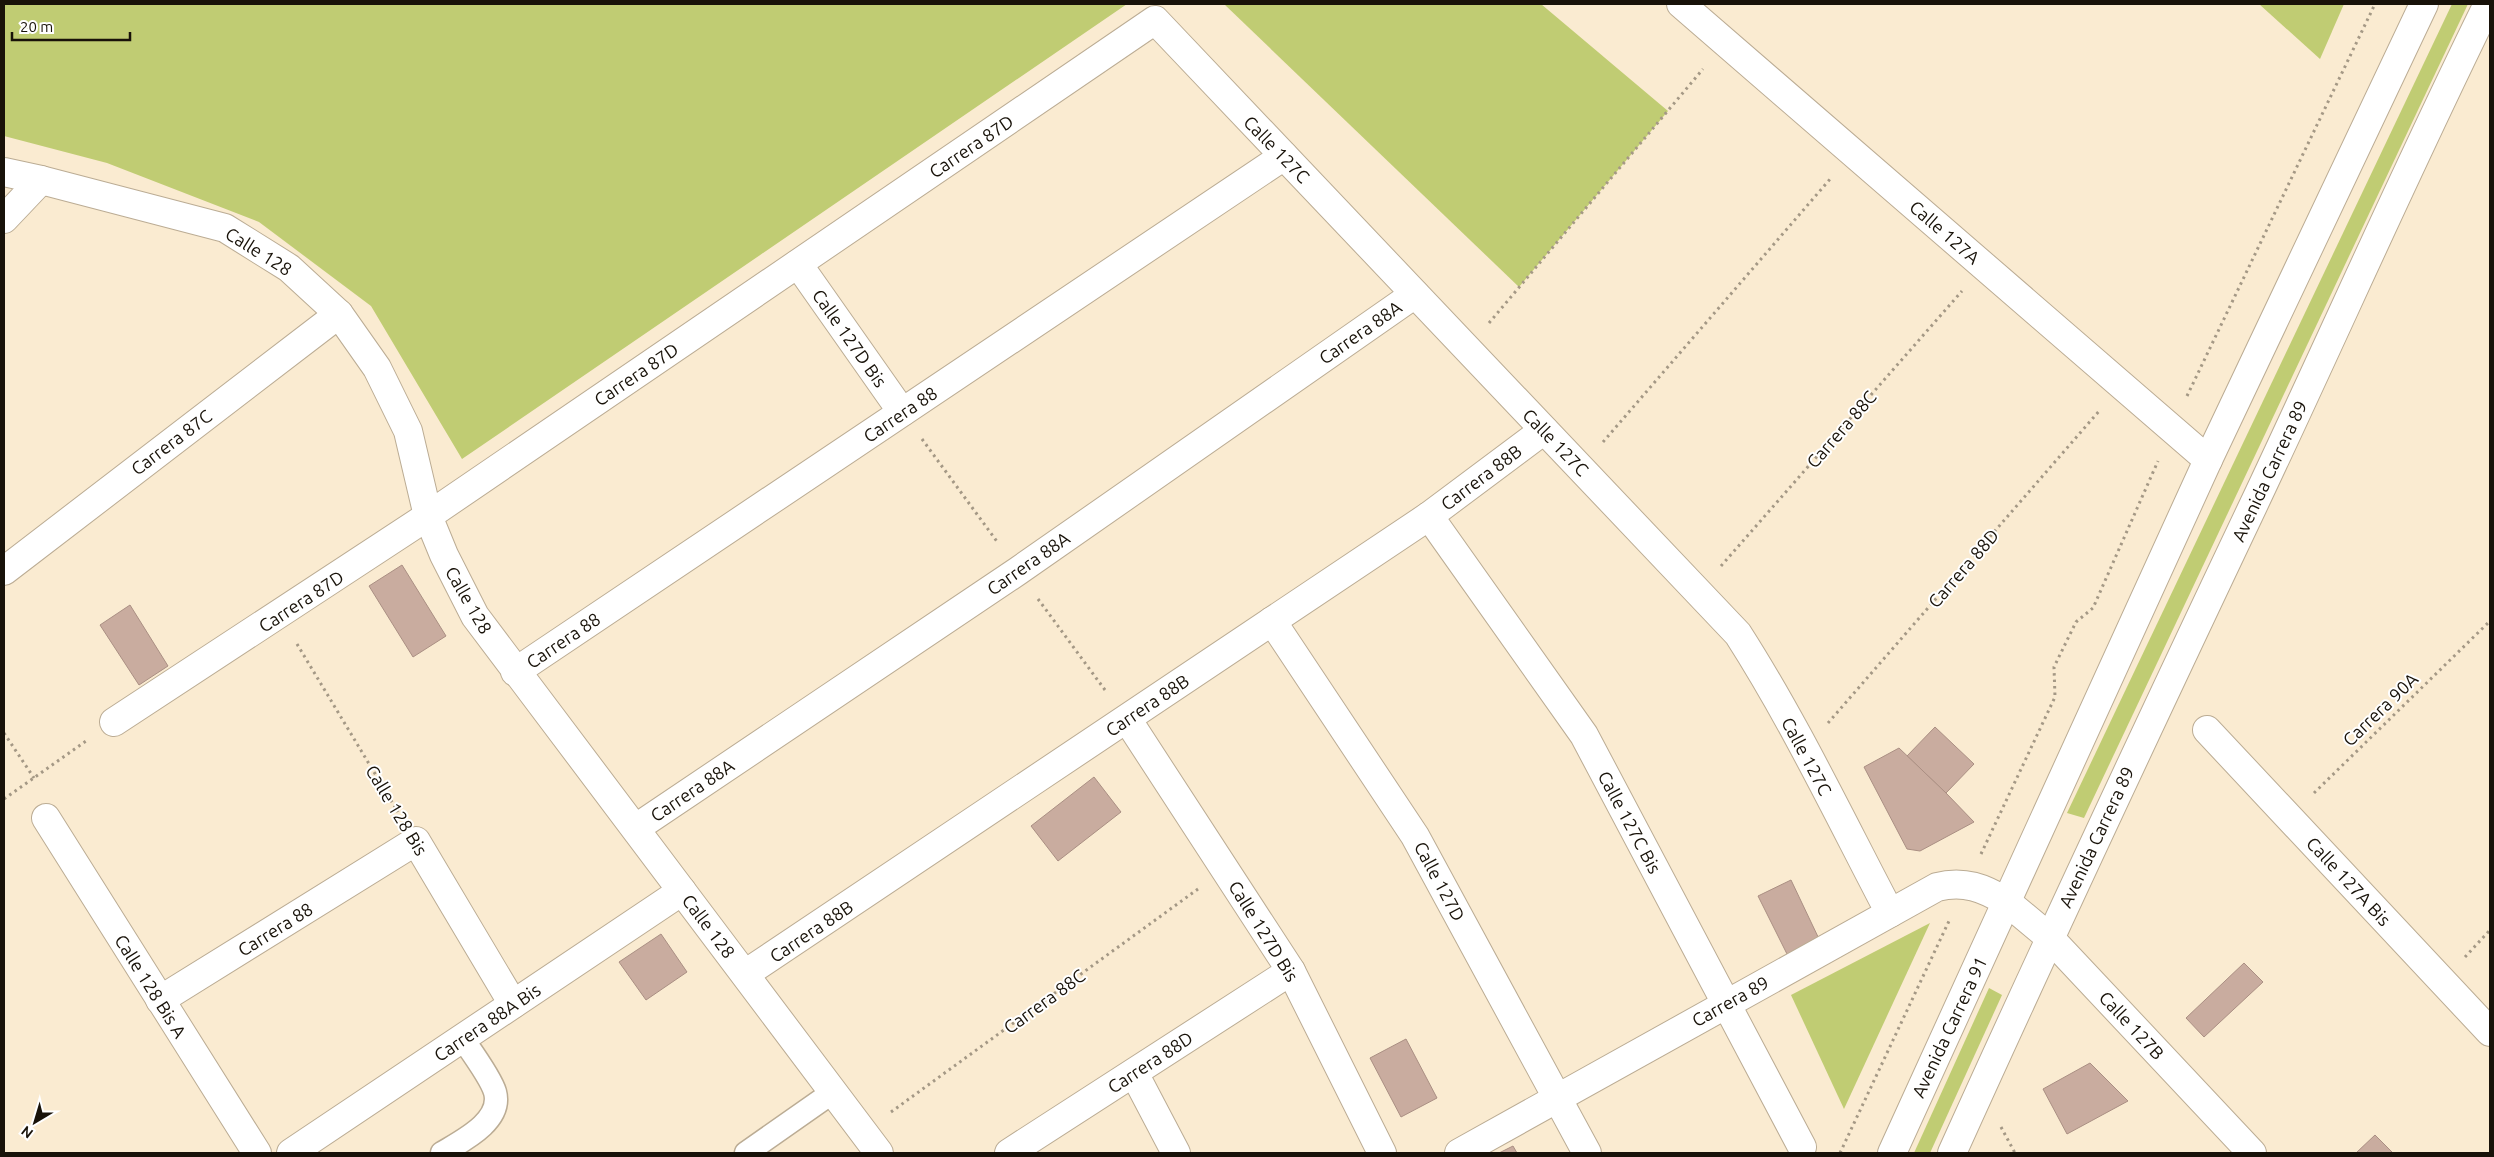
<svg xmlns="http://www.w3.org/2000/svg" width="2494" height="1157" viewBox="0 0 2494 1157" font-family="Ubuntu,sans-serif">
  <rect width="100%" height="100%" fill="#faebd1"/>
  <!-- green -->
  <g fill="#c0cc73">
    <path d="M4 4H1127L462 459 371 306 259 222 107 163 4 136Z"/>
    <path d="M1224 4H1541L1668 111 1519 287Z"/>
    <path d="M2259 4H2344L2320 59Z"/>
    <path d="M2452 4H2468L2084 818 2067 813Z"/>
    <path d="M1930 923 1844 1109 1791 995Z"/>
    <path d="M1989 988 2002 995 1930 1153H1914Z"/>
  </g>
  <!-- building -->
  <g fill="#c9ac9f" stroke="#aa8f83">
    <path d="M402 565 446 636 413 657 369 586Z"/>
    <path d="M130 605 168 666 139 685 100 625Z"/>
    <path d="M1935 727 1974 764 1946 793 1907 756Z"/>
    <path d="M1899 748 1946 793 1974 822 1920 851 1907 849 1864 767Z"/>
    <path d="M1094 777 1121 812 1058 861 1031 826Z"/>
    <path d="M1791 880 1820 941 1788 956 1758 896Z"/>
    <path d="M661 934 687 972 646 1000 619 962Z"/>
    <path d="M2244 963 2263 982 2204 1037 2186 1018Z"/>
    <path d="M1406 1039 1437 1098 1401 1117 1370 1058Z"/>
    <path d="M2090 1063 2128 1101 2067 1134 2043 1089Z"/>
    <path d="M2375 1135 2393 1153H2356Z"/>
    <path d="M1513 1146 1517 1153H1499Z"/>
  </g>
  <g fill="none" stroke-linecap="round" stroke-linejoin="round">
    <defs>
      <g id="lane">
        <path d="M442 1153C462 1141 503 1121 495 1092 491 1078 471 1051 462 1038"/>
        <path d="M746 1153 833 1092"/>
      </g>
      <g id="street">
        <path d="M1681 4 2208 460"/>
        <path d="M4 172 41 180 225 228 289 268 339 314 377 368 408 431 428 516 444 555 475 616 879 1153"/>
        <path d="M4 219 41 180"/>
        <path d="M798 264 902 412"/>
        <path d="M1429 516 1584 735 1802 1147"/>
        <path d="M4 571 339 314"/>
        <path d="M1272 621 1415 836 1587 1153"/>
        <path d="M515 672 1284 156"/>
        <path d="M1127 719 1291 971 1382 1153"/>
        <path d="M114 722 428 516 1155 20 1738 634C1795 723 1841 820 1890 913"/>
        <path d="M2207 730 2490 1032"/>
        <path d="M46 818 257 1153"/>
        <path d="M636 828 1018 571 1415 294"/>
        <path d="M745 974 1429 516 1544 430"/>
        <path d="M160 1000 416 841 513 1004"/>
        <path d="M1134 1073 1176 1153"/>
        <path d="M291 1153 682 891"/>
        <path d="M1009 1153 1291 971"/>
        <path d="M1459 1153 1937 887C1964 880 1984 888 2007 902"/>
      </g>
      <path id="secondary" d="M2007 902 2049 937 2252 1153"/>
      <g id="primary">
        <path d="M1892 1153 2208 460 2424 4"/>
        <path d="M1952 1153C2050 936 2151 721 2253 506 2332 339 2406 170 2488 4"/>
      </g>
    </defs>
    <!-- lane casing -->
    <use href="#lane" stroke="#bbac94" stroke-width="25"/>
    <!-- street casing -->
    <use href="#street" stroke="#bbac94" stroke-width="30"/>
    <!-- secondary casing -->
    <use href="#secondary" stroke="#bbac94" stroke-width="30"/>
    <!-- primary casing -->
    <use href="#primary" stroke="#bbac94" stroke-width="30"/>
    <!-- path -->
    <g stroke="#a49885" stroke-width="3" stroke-dasharray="2.5 4" stroke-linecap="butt">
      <path d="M1489 323 1703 69"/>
      <path d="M2187 396 2375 4"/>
      <path d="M922 439 998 543"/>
      <path d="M1603 442 1831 178"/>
      <path d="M1721 566 1962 291"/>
      <path d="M1038 599 1105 690"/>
      <path d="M297 644 398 812"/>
      <path d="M1828 723 2100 410"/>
      <path d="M4 733 34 778"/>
      <path d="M2314 793 2490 621"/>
      <path d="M4 799 86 741"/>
      <path d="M1981 854 2055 697 2054 667 2076 622 2093 608 2158 461"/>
      <path d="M2465 957 2490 930"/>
      <path d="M891 1112 1198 889"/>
      <path d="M2001 1127 2015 1153"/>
      <path d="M1840 1153 1949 921"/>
    </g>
    <!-- lane -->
    <use href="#lane" stroke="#fff" stroke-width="22"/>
    <!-- street -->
    <use href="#street" stroke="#fff" stroke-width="28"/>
    <!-- secondary -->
    <use href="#secondary" stroke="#fff" stroke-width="28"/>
    <!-- primary -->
    <use href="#primary" stroke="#fff" stroke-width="28"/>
  </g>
  <g text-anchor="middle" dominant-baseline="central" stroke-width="4" stroke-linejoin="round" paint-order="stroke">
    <!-- street labels -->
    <g font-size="18" fill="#181209" stroke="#fff">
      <text transform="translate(971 146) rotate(-34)">Carrera 87D</text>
      <text transform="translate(1277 149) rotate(46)">Calle 127C</text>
      <text transform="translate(1945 232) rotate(41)">Calle 127A</text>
      <text transform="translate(259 251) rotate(32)">Calle 128</text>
      <text transform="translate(1360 332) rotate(-35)">Carrera 88A</text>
      <text transform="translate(850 338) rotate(55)">Calle 127D Bis</text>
      <text transform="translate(636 374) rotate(-34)">Carrera 87D</text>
      <text transform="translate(900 414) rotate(-34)">Carrera 88</text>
      <text transform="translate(1841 429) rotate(-49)">Carrera 88C</text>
      <text transform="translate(171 442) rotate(-37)">Carrera 87C</text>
      <text transform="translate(1556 442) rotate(46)">Calle 127C</text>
      <text transform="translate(2269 471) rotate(-65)">Avenida Carrera 89</text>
      <text transform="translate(1481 477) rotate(-37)">Carrera 88B</text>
      <text transform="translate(1028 563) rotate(-35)">Carrera 88A</text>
      <text transform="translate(1963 568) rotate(-49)">Carrera 88D</text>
      <text transform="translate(469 600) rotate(60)">Calle 128</text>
      <text transform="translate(301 601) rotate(-33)">Carrera 87D</text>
      <text transform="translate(563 640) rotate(-34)">Carrera 88</text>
      <text transform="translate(1147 705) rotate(-34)">Carrera 88B</text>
      <text transform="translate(2380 709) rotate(-44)">Carrera 90A</text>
      <text transform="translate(1807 756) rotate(62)">Calle 127C</text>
      <text transform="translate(692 790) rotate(-34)">Carrera 88A</text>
      <text transform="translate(397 810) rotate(59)">Calle 128 Bis</text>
      <text transform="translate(1630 822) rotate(62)">Calle 127C Bis</text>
      <text transform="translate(2096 837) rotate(-65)">Avenida Carrera 89</text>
      <text transform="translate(1440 881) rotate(62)">Calle 127D</text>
      <text transform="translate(2349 881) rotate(47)">Calle 127A Bis</text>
      <text transform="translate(709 926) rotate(53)">Calle 128</text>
      <text transform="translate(275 929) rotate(-32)">Carrera 88</text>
      <text transform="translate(811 931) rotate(-34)">Carrera 88B</text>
      <text transform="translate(1264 931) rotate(58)">Calle 127D Bis</text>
      <text transform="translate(151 986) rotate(58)">Calle 128 Bis A</text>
      <text transform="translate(1044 1001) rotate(-36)">Carrera 88C</text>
      <text transform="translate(1730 1001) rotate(-29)">Carrera 89</text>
      <text transform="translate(487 1022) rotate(-34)">Carrera 88A Bis</text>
      <text transform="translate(2132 1025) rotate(47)">Calle 127B</text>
      <text transform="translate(1949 1027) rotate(-65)">Avenida Carrera 91</text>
      <text transform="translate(1150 1062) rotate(-33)">Carrera 88D</text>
    </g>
  </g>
  <!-- border -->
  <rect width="2494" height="1157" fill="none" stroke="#181209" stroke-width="10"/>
  <!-- north arrow -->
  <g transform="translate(35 1122) rotate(218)" stroke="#ffffff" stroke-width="4" paint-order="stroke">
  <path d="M0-4L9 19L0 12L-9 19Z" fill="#181209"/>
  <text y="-8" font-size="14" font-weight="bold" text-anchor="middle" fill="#181209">N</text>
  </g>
  <!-- scale -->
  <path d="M12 32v8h118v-8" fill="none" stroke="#181209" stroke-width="2.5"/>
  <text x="20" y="32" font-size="15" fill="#181209" stroke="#ffffff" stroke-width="4" paint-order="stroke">20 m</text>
</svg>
